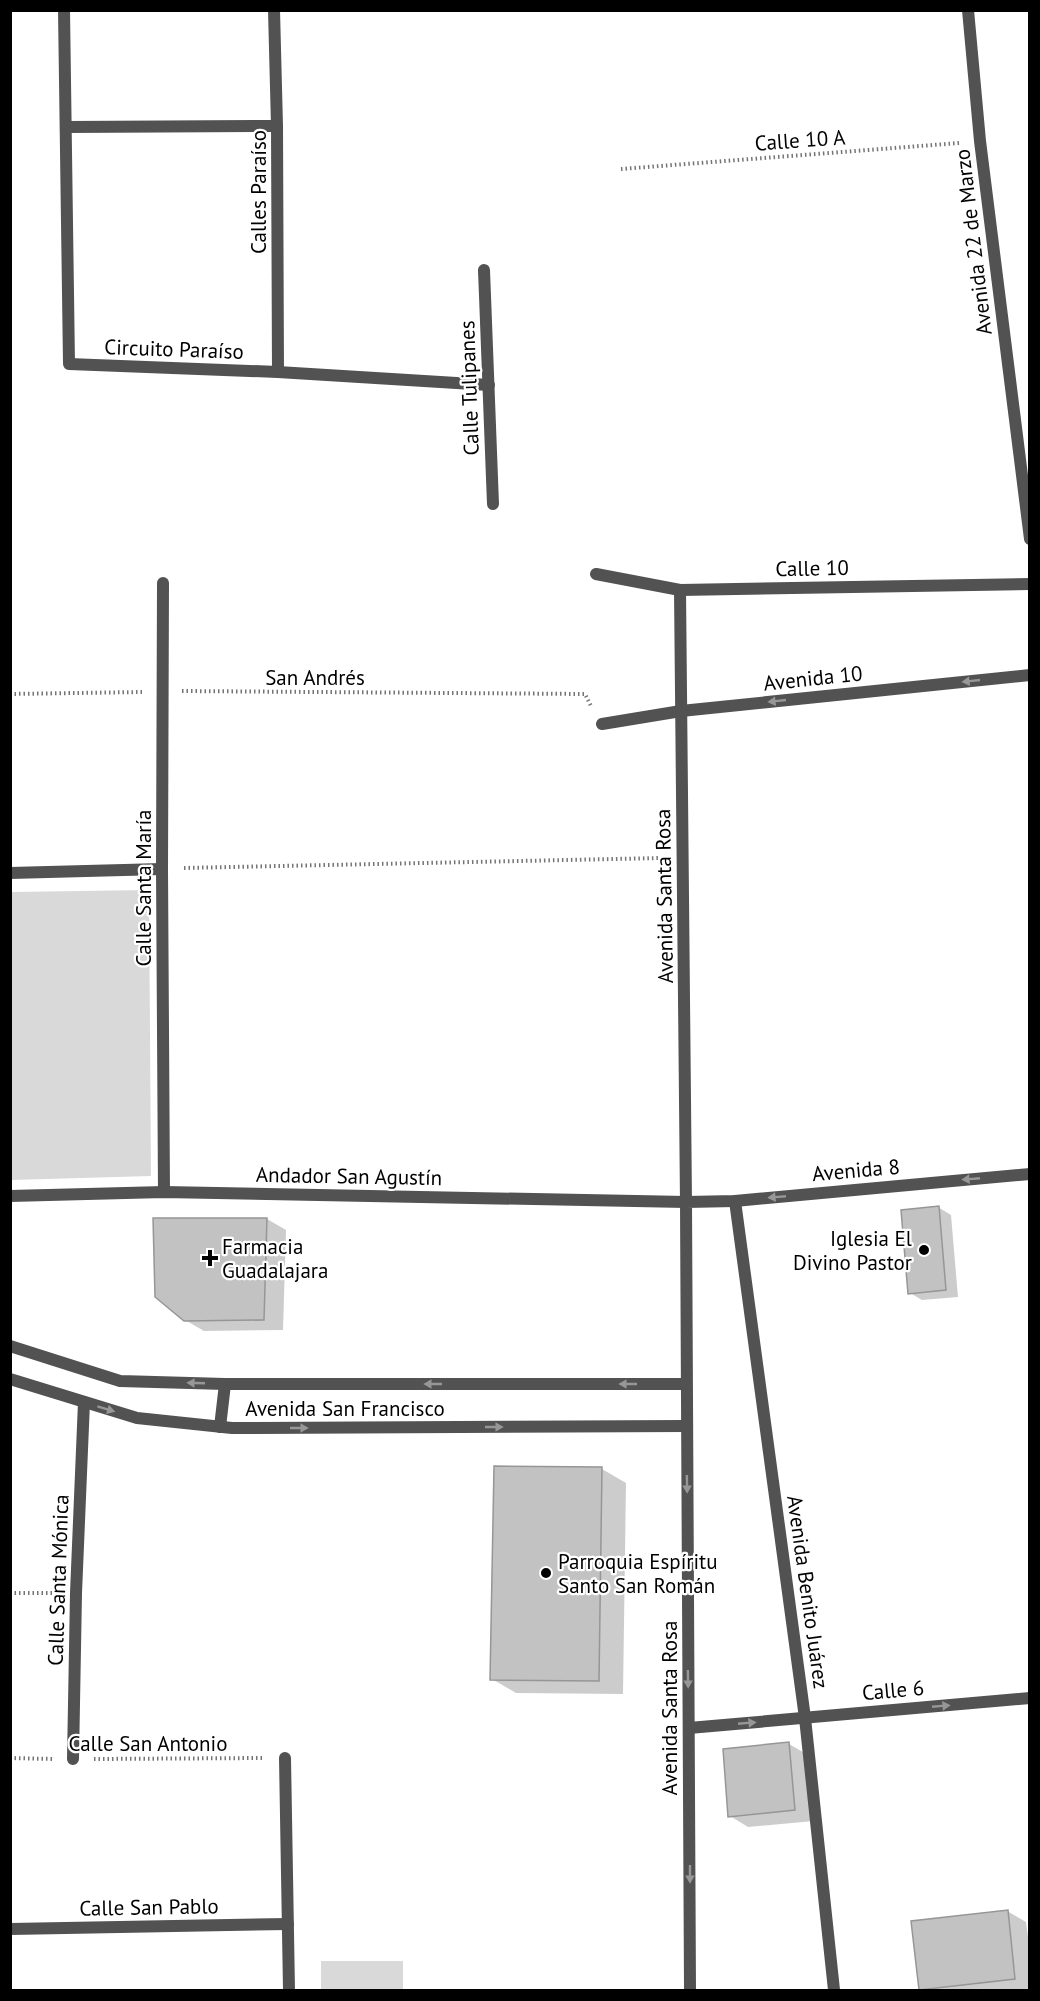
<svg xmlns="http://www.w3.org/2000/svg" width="1040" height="2001" viewBox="0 0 1040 2001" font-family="'PT Sans',sans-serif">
  <rect width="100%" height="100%" fill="#fff"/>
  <!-- green -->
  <g fill="#d9d9d9">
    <path d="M149 890 151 1176 11 1180V892Z"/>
    <rect x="321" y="1961" width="82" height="29"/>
  </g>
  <!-- shadow -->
  <g fill="#0003">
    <path d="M938 1207 951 1215 958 1297 922 1300 910 1293Z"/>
    <path d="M267 1219 286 1230 283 1330 204 1331 185 1320Z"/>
    <path d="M602 1469 626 1483 623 1694 516 1693 492 1679Z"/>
    <path d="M789 1744 808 1755 814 1821 748 1827 730 1816Z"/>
    <path d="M1007 1911 1026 1922 1030 1952V1989L923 1990 920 1989Z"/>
  </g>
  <!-- building -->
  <g fill="#c2c2c2" stroke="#969696" stroke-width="1.5">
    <path d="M939 1206 946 1290 908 1294 901 1210Z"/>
    <path d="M153 1218H267L264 1320 184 1321 155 1297Z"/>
    <path d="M494 1466 602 1467 599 1681 490 1680Z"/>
    <path d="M789 1742 795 1810 728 1817 723 1749Z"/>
    <path d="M1008 1910 1015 1979 919 1990 911 1921Z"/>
  </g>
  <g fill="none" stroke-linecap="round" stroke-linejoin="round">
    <!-- path -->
    <g stroke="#747474" stroke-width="4" stroke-dasharray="1.5 3" stroke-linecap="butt">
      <path d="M621 169 959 143"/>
      <path d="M182 691 585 694 591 706"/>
      <path d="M10 694 142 692"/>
      <path d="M184 868 662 858"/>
      <path d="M10 1593H57"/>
      <path d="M10 1758 53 1759"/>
      <path d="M94 1759 263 1758"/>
    </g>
    <!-- minor -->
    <g stroke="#525252" stroke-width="12">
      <path d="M64 10 69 364 278 372 489 385"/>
      <path d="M274 10 277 126 278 372"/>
      <path d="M968 10 980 141 1030 539"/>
      <path d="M66 127 277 126"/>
      <path d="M484 270 493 504"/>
      <path d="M596 574 680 590 1030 584"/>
      <path d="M163 583 162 869 164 1192"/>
      <path d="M602 724 681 711 1030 675"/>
      <path d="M10 873 162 869"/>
      <path d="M10 1196 164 1192 686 1202 680 590"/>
      <path d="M735 1201 805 1718 834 1990"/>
      <path d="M10 1346 120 1381 225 1384H686"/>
      <path d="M10 1379 137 1418 232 1428 686 1426"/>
      <path d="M220 1427 225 1384"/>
      <path d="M689 1728 1030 1698"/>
      <path d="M285 1758 289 1990"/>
      <path d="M73 1759 76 1593 84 1402"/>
      <path d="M10 1929 288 1924"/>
    </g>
    <!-- tertiary -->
    <path stroke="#525252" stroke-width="12" d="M690 1990 686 1202 735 1201 1030 1174"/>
  </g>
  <!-- one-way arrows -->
  <defs><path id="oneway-solid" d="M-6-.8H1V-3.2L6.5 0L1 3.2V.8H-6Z" transform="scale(1.5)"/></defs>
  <g fill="#979797">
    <use href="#oneway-solid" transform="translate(971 681) rotate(174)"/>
    <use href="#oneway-solid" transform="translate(777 701) rotate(174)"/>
    <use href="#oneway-solid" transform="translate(971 1179) rotate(175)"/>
    <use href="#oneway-solid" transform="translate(777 1197) rotate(175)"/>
    <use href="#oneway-solid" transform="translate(196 1383) rotate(-178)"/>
    <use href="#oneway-solid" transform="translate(433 1384) rotate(180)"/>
    <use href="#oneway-solid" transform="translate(628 1384) rotate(180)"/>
    <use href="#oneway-solid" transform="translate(106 1409) rotate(17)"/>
    <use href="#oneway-solid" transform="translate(494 1427)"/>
    <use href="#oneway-solid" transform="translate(299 1428)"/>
    <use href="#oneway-solid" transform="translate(687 1484) rotate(89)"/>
    <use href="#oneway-solid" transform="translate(688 1679) rotate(89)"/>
    <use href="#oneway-solid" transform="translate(941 1706) rotate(-5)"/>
    <use href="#oneway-solid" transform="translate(747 1723) rotate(-5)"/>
    <use href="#oneway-solid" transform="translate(690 1874) rotate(90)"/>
  </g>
  <!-- markers -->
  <g fill="#000" stroke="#fff" stroke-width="2">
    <circle cx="924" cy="1250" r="6"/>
    <path d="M207 1249h6v6h6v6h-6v6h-6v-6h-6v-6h6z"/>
    <circle cx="546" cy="1573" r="6"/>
  </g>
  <g text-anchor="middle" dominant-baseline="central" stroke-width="4.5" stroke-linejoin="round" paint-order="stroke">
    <!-- street labels -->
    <g font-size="21" fill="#000" stroke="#fff">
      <text transform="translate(800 140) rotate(-4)">Calle 10 A</text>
      <text transform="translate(258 192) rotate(-90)">Calles Paraíso</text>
      <text transform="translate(973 242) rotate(-97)">Avenida 22 de Marzo</text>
      <text transform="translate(174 349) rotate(2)">Circuito Paraíso</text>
      <text transform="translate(469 388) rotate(-92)">Calle Tulipanes</text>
      <text transform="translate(812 568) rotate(-1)">Calle 10</text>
      <text x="315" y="677">San Andrés</text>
      <text transform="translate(813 678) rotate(-6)">Avenida 10</text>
      <text transform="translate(143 888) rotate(-90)">Calle Santa María</text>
      <text transform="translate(664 896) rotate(-91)">Avenida Santa Rosa</text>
      <text transform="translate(856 1170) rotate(-5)">Avenida 8</text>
      <text transform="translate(349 1176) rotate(1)">Andador San Agustín</text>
      <text x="345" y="1408">Avenida San Francisco</text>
      <text transform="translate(58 1580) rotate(-88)">Calle Santa Mónica</text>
      <text transform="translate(808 1592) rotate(82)">Avenida Benito Juárez</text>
      <text transform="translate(893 1690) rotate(-5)">Calle 6</text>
      <text transform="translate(669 1708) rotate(-90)">Avenida Santa Rosa</text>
      <text x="148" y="1743">Calle San Antonio</text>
      <text transform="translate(149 1907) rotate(-1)">Calle San Pablo</text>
    </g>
    <!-- poi labels -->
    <g font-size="21" fill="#000" stroke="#fff" text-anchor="start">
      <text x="912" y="1238" text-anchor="end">Iglesia El<tspan x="912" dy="24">Divino Pastor</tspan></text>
      <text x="222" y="1246">Farmacia<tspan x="222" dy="24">Guadalajara</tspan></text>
      <text x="558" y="1561">Parroquia Espíritu<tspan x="558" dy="24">Santo San Román</tspan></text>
    </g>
  </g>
  <!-- border -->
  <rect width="1040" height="2001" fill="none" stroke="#000000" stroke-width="24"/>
</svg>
